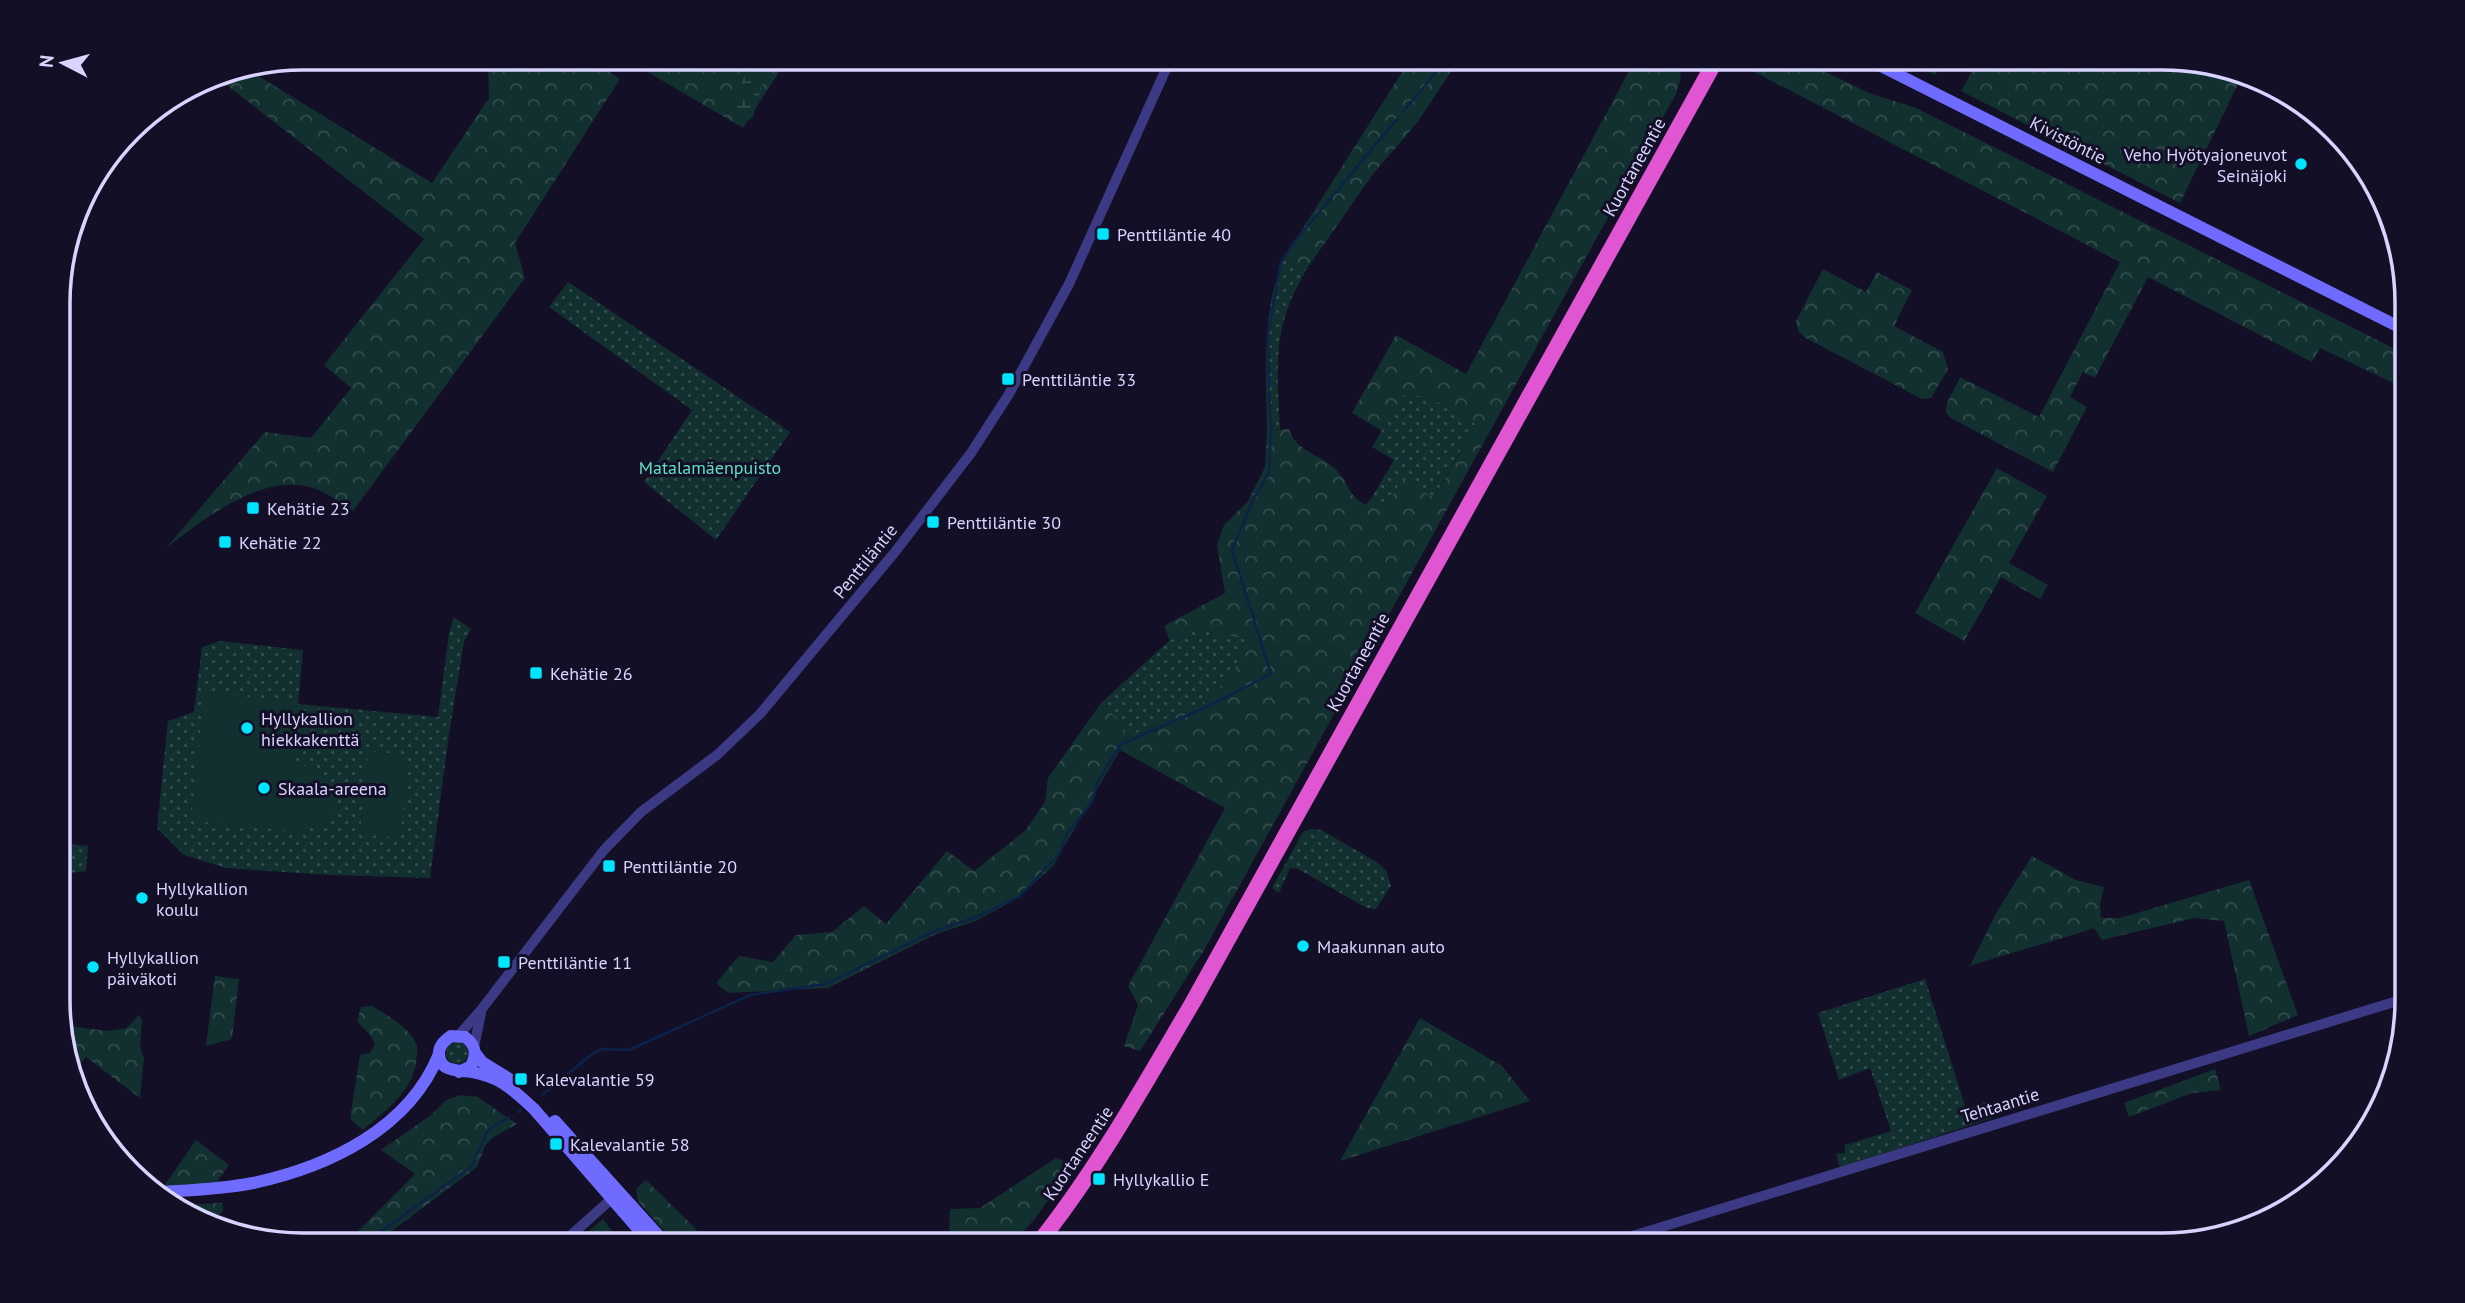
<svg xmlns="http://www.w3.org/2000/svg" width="2465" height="1303" viewBox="0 0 2465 1303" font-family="'PT Sans',sans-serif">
  <defs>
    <pattern id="grass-dots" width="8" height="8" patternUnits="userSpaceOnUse" patternTransform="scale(1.75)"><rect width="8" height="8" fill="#12302f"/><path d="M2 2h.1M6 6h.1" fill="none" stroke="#344d4e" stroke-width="1.8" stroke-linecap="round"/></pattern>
    <pattern id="forest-crowns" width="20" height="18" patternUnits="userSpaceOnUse" patternTransform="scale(1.75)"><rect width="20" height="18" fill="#12302f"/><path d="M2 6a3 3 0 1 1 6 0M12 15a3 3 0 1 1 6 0" fill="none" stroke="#344d4e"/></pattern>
    <pattern id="wetland-marsh" width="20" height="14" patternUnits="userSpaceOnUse" patternTransform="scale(1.75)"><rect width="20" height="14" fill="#12302f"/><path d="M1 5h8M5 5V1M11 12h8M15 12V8" fill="none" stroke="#344d4e"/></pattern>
  </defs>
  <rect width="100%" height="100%" fill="#130f26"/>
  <!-- grass -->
  <g fill="url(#grass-dots)">
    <path d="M1284 258 1306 270C1300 282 1293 293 1289 305 1273 345 1278 387 1280 429L1267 430C1266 374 1261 311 1284 258Z"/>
    <path d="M568 282 790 432 716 540 644 482 692 410 549 307Z"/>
    <path d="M1402 396H1427L1476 424 1433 499 1387 504 1372 497 1394 460 1372 447Z"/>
    <path d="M454 617 471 629 464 642 449 734 430 878 330 875 226 868 184 855 157 828 168 721 194 712 202 647 220 641 303 650 298 704 438 717 449 633Z"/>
    <path d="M1198 630 1249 639 1233 672 1207 700 1126 738 1116 717 1101 703 1170 640Z"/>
    <path d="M1310 829 1321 830 1377 862 1386 870 1391 886 1376 909 1367 908 1298 869 1290 868 1279 893 1272 888 1303 832Z"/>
    <path d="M68 844 88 846 86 871 69 873 60 865V848Z"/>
    <path d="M1925 979 1966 1109 1987 1102 1992 1118 1840 1168 1836 1154 1845 1153V1145L1891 1131 1870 1068 1839 1080 1818 1013Z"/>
    <circle cx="457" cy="1053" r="11"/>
  </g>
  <!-- forest -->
  <g fill="url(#forest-crowns)">
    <path d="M511 58H588L620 79 515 243 525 278 353 511C338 501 323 489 305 486 256 477 203 520 166 548L265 432 311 438 351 388 324 365 424 239 214 75 247 69 432 183 489 98 488 62Z"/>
    <path d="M624 58H788L743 128Z"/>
    <path d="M1411 58H1460L1417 123 1373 174 1306 270 1284 258Z"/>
    <path d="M1636 58H1676L1681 77 1676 94 1204 950 1140 1051 1124 1046 1138 1005 1128 986 1225 808 1120 750 1053 866 1018 898 976 921 936 934 828 988 728 993 716 983 739 956 773 962 796 935 832 932 864 906 886 924 947 851 974 871 1025 831 1045 802 1048 778 1101 703 1116 717 1126 738 1207 700 1233 672 1248 639 1198 630 1170 640 1164 626 1225 593 1217 545 1224 525 1248 501 1265 467 1267 430 1289 429C1296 453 1323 454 1338 472 1351 486 1346 494 1366 505L1372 497 1387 504 1402 479 1434 498 1476 424 1427 396H1402L1382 431 1352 413 1396 335 1466 374Z"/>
    <path d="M1743 58H1797L1869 93 1916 108 2405 354 2406 389 2320 348 2312 362 2148 277 2095 378 2083 372 2070 397 2087 407 2053 472 1949 417 1946 412 1947 403 1960 377 2039 417 2120 262 1739 64Z"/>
    <path d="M1900 58H1946L1935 75Z"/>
    <path d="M1979 58H2162L2242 76 2180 203 1961 91Z"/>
    <path d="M1823 269 1866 292 1877 272 1912 290 1894 326 1943 352 1948 369 1931 398 1922 399 1804 337 1798 330 1796 321Z"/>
    <path d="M1997 468 2047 496 2009 563 2048 585 2040 599 2001 577 1964 641 1915 613Z"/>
    <path d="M2032 856 2076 880 2104 887 2100 904 2101 918H2120L2249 880 2298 1015 2249 1036 2224 921 2194 918 2102 940 2094 928C2053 942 2012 952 1970 966L1996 913Z"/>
    <path d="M215 976 239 979 232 1039 206 1046Z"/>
    <path d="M372 1006C387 1015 411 1028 417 1046 418 1051 416 1058 416 1063 412 1092 384 1112 363 1130L350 1119 360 1055 370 1053 375 1045 371 1036 357 1021 361 1007Z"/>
    <path d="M139 1015 142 1021 140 1047 144 1058 140 1098 86 1057 74 1071 60 1033V1025L108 1031 127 1028Z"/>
    <path d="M1420 1018 1502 1066 1530 1101 1340 1161Z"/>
    <path d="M2215 1069 2221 1090 2192 1093 2129 1117 2124 1103Z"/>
    <path d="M460 1095 478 1097 517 1124 492 1138 485 1146 477 1167 373 1245H344L415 1174 381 1150 431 1115 446 1100Z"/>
    <path d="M196 1140 229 1165 217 1182 164 1186Z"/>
    <path d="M1056 1158 1073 1164 1035 1219 1010 1245H924L923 1242 949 1234 950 1209 980 1208Z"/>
    <path d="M646 1180 695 1228 707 1245H676L638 1201 636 1189Z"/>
    <path d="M222 1203 223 1211 211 1224 194 1220 177 1205Z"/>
    <path d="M603 1219 622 1245H590L583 1236Z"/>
  </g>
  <!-- wetland -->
  <path fill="url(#wetland-marsh)" d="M752 58H770L753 117 745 123 734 119C734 97 744 78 752 58Z"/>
  <!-- pitch -->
  <g fill="#12302f">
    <path d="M204 693 298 701 291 762C345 771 353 824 298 831 288 832 276 829 266 828 241 826 216 823 191 821Z"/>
    <path d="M368 751 408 755 400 838 360 834Z"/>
  </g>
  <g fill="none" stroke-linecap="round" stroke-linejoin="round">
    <!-- stream -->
    <g stroke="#0c2248" stroke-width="2.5">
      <path d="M1403 112 1448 58"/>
      <path d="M1269 388 1268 334 1281 262 1295 241 1397 119"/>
      <path d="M542 1095 592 1054 603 1049 629 1050 750 995 826 984 935 931 979 916 1020 896 1060 853 1067 834 1092 802 1098 781 1121 744 1207 707 1271 674 1232 550 1253 500 1269 473 1271 428 1269 393"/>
      <path d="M519 1112 521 1110"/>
      <path d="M367 1245 379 1233 472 1166 488 1130 509 1117"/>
    </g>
    <!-- tertiary -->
    <g stroke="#3d3a85" stroke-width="10">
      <path d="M459 1035 481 1010 604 850 641 812 717 755 760 714 895 552 971 453 1009 394 1069 284 1171 58"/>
      <path d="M474 1047 481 1013"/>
      <path d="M560 1245 617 1194"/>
      <path d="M1603 1245 2407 998"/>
    </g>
    <!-- secondary -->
    <g stroke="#6f6bff" stroke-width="12">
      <path d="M1865 58 2405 330"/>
      <path d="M475 1053 482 1062 511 1080"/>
      <path d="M459 1072 471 1066C477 1054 476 1045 465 1037L451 1036C445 1040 439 1045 439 1053 439 1073 459 1070 472 1072 481 1074 491 1077 499 1081 512 1088 523 1099 534 1109L652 1245"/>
      <path d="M555 1121 667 1245"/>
      <path d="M162 1192C192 1190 223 1189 253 1183 328 1167 409 1129 439 1054"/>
    </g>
    <!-- trunk -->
    <path stroke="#e055d1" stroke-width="16" d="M1037 1245C1097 1170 1144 1085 1193 1002L1717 58"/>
  </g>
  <!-- markers -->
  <g fill="#00e5ff" stroke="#130f26" stroke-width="2.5">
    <circle cx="2301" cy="164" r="7"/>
    <rect x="1096" y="227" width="14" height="14" rx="3.5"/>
    <rect x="1001" y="372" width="14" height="14" rx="3.5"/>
    <rect x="246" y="501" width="14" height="14" rx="3.5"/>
    <rect x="926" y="515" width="14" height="14" rx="3.5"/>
    <rect x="218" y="535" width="14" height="14" rx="3.5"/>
    <rect x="529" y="666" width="14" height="14" rx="3.5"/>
    <circle cx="247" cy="728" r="7"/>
    <circle cx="264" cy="788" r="7"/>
    <rect x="602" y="859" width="14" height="14" rx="3.5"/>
    <circle cx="142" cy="898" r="7"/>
    <circle cx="1303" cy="946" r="7"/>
    <rect x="497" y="955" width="14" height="14" rx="3.5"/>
    <circle cx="93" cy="967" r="7"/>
    <rect x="514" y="1072" width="14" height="14" rx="3.5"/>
    <rect x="549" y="1137" width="14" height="14" rx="3.5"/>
    <rect x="1092" y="1172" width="14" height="14" rx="3.5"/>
  </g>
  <g text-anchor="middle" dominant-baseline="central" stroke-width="6" stroke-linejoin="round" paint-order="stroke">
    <!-- street labels -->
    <g font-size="18" fill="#d9d4ff" stroke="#130f26">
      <text transform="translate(2068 140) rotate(27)">Kivistöntie</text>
      <text transform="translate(1634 167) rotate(-61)">Kuortaneentie</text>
      <text transform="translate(865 561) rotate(-51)">Penttiläntie</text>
      <text transform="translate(1358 662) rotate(-61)">Kuortaneentie</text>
      <text transform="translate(2000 1105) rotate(-17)">Tehtaantie</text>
      <text transform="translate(1078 1153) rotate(-56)">Kuortaneentie</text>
    </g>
    <!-- poi labels -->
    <g font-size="18" fill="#d9d4ff" stroke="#130f26" text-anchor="start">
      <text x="2287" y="154" text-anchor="end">Veho Hyötyajoneuvot<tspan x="2287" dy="21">Seinäjoki</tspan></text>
      <text x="1117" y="234">Penttiläntie 40</text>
      <text x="1022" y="379">Penttiläntie 33</text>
      <text x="267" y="508">Kehätie 23</text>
      <text x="947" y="522">Penttiläntie 30</text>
      <text x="239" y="542">Kehätie 22</text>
      <text x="550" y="673">Kehätie 26</text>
      <text x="261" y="718">Hyllykallion<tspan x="261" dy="21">hiekkakenttä</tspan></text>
      <text x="278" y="788">Skaala-areena</text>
      <text x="623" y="866">Penttiläntie 20</text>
      <text x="156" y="888">Hyllykallion<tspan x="156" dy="21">koulu</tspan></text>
      <text x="1317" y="946">Maakunnan auto</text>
      <text x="107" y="957">Hyllykallion<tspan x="107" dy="21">päiväkoti</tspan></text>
      <text x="518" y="962">Penttiläntie 11</text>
      <text x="535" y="1079">Kalevalantie 59</text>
      <text x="570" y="1144">Kalevalantie 58</text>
      <text x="1113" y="1179">Hyllykallio E</text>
    </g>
    <!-- park labels -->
    <g font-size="18" fill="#5fe0c0" stroke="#130f26">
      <text x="710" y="467">Matalamäenpuisto</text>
    </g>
  </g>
  <!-- crop -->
  <path d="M0 0H2465V1303H0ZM303 70H2162A233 233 0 0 1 2395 303V1000A233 233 0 0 1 2162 1233H303A233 233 0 0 1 70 1000V303A233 233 0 0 1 303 70Z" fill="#130f26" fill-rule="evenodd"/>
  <path fill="none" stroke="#d9d4ff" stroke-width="3.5" d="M303 70H2162A233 233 0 0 1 2395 303V1000A233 233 0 0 1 2162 1233H303A233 233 0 0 1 70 1000V303A233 233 0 0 1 303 70Z"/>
  <!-- north arrow -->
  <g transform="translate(63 63) rotate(276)" stroke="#130f26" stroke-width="5" paint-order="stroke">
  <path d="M0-5L12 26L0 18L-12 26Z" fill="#d9d4ff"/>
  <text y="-10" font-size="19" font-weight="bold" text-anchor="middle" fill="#d9d4ff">N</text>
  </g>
</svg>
